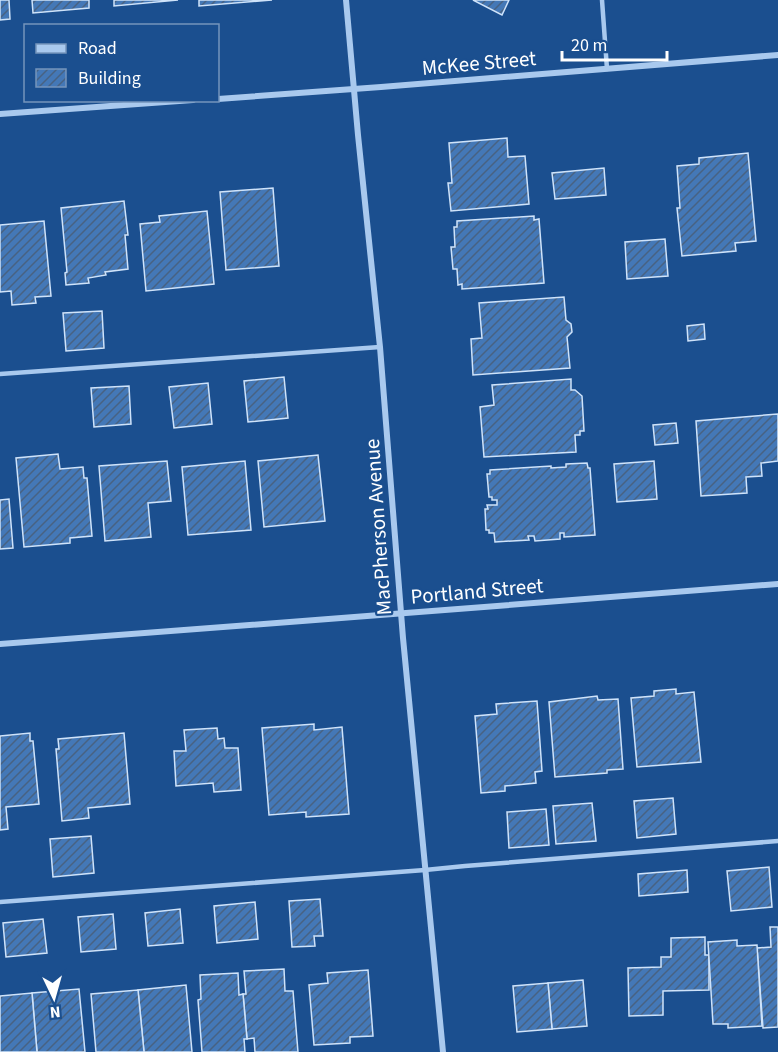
<svg xmlns="http://www.w3.org/2000/svg" width="778" height="1052" viewBox="0 0 778 1052" font-family="'Source Sans 3',sans-serif">
  <defs>
    <pattern id="building-hatch" width="6" height="6" patternUnits="userSpaceOnUse" patternTransform="scale(1.5)"><rect width="6" height="6" fill="#4478b7"/><path d="M-1 1l2-2M0 6l6-6M5 7l2-2" fill="none" stroke="#486282"/></pattern>
  </defs>
  <rect width="100%" height="100%" fill="#1b4f8f"/>
  <!-- building -->
  <g fill="url(#building-hatch)" stroke="#cfe3fa" stroke-width="1.5">
    <path d="M0 0H9L10 19 0 20Z"/>
    <path d="M32 0H89V8L33 13Z"/>
    <path d="M114 0H178L114 6Z"/>
    <path d="M199 0H272L199 6Z"/>
    <path d="M473 0H509L502 15Z"/>
    <path d="M507 138 508 157 525 156 529 204 451 211 448 183H452L449 143Z"/>
    <path d="M748 153 756 241 735 243 736 251 682 256 677 208H680L677 166 699 164V158Z"/>
    <path d="M604 168 606 195 555 199 552 173Z"/>
    <path d="M273 188 279 266 226 270 220 192Z"/>
    <path d="M124 201 128 235H125L128 269 105 272 106 275 88 278 89 283 66 285 65 273 67 272 61 208Z"/>
    <path d="M207 211 214 284 146 291 140 224 160 222 159 216Z"/>
    <path d="M534 216V220L539 219 544 283 462 289V284L458 285 457 269H453L451 247H455L454 227H457V221Z"/>
    <path d="M44 221 51 296 35 297 36 303 12 305 11 291 0 292V225Z"/>
    <path d="M665 239 668 276 627 279 625 242Z"/>
    <path d="M564 297 566 320 571 324 572 332 567 337 570 368 473 375 471 339 482 338 479 303Z"/>
    <path d="M102 311 104 348 66 351 63 313Z"/>
    <path d="M704 324 705 339 688 341 687 326Z"/>
    <path d="M284 377 288 418 248 422 244 381Z"/>
    <path d="M571 379V390H575L582 396 584 431H580V435H575L576 452 484 457 480 407 494 405 492 385Z"/>
    <path d="M208 383 212 424 174 428 169 387Z"/>
    <path d="M129 386 131 424 94 427 91 388Z"/>
    <path d="M778 414V461L761 463 762 476 746 477 747 493 701 496 696 421Z"/>
    <path d="M676 423 678 443 655 445 653 425Z"/>
    <path d="M58 454 60 469 83 467 84 478H87L92 536 70 538V543L24 547 16 458Z"/>
    <path d="M318 455 325 521 264 527 258 461Z"/>
    <path d="M167 461 171 501 148 503 151 537 105 541 99 466Z"/>
    <path d="M245 461 251 530 188 535 182 467Z"/>
    <path d="M654 461 657 499 617 502 614 464Z"/>
    <path d="M587 463 588 468H590L595 535 564 537V533H560V539L535 541 534 536H528L529 540 495 542 494 533H489V530H486L485 509H488L487 505H497V500H492V497H489L487 474H490V470L551 466V468L566 467V464Z"/>
    <path d="M9 499 13 548 0 549V500Z"/>
    <path d="M676 689V694L694 692 701 762 637 767 631 698 654 696V691Z"/>
    <path d="M597 696 598 700 618 699 623 769 607 770V773L555 777 549 702Z"/>
    <path d="M537 701 542 771 535 772 536 783 505 786V791L481 793 475 716 497 714 496 704Z"/>
    <path d="M314 724V730L342 727 349 814 306 817V812L269 815 262 728Z"/>
    <path d="M217 728 218 739 224 738 225 748H238L241 790 214 792 213 783 176 786 174 751H186L184 730Z"/>
    <path d="M30 733V741H33L39 804 6 807 8 829 0 830V736Z"/>
    <path d="M124 733 130 804 88 808 89 818 62 821 56 749H59L58 739Z"/>
    <path d="M673 798 676 834 637 838 634 801Z"/>
    <path d="M592 803 596 841 556 844 553 806Z"/>
    <path d="M546 809 549 845 509 848 507 812Z"/>
    <path d="M91 836 94 873 53 877 50 839Z"/>
    <path d="M769 867 772 907 731 911 727 871Z"/>
    <path d="M687 870 688 892 639 896 638 874Z"/>
    <path d="M320 899 323 936H314L315 946 292 947 289 901Z"/>
    <path d="M255 902 258 939 217 943 214 906Z"/>
    <path d="M180 909 183 943 148 946 145 913Z"/>
    <path d="M113 914 116 949 81 952 78 917Z"/>
    <path d="M43 919 47 953 6 957 3 923Z"/>
    <path d="M770 927H778V1027L763 1028 757 948 771 947Z"/>
    <path d="M705 937V955H709V990L663 991V1015L629 1016 628 968 661 967V957H671V938Z"/>
    <path d="M737 940V946L757 945 762 1026 728 1028V1024H713L708 942Z"/>
    <path d="M284 969 285 991H293L298 1052H255L254 1038 247 1039 243 994H246L244 971Z"/>
    <path d="M368 970 373 1036 350 1037V1043L314 1045 309 985 328 983 327 973Z"/>
    <path d="M238 973 239 995 243 994 247 1039H244L245 1052H202L198 1000 201 999 200 975Z"/>
    <path d="M583 980 587 1026 552 1029 548 983Z"/>
    <path d="M548 983 552 1029 517 1032 513 986Z"/>
    <path d="M186 985 192 1052H144L138 990Z"/>
    <path d="M79 989 85 1052H37L32 993Z"/>
    <path d="M138 990 144 1052H96L91 994Z"/>
    <path d="M32 993 37 1052H0V996Z"/>
  </g>
  <g fill="none" stroke-linecap="round" stroke-linejoin="round">
    <!-- lane -->
    <g stroke="#a9c9ee" stroke-width="4.5">
      <path d="M602 0 607 69"/>
      <path d="M0 374 380 347"/>
      <path d="M0 902 425 870 465 866 778 841"/>
    </g>
    <!-- street -->
    <g stroke="#a9c9ee" stroke-width="6">
      <path d="M346 0 358 135 380 347 403 638 443 1052"/>
      <path d="M218 99 381 87 778 55"/>
      <path d="M0 114 193 100"/>
      <path d="M0 644C259 625 519 604 778 584"/>
    </g>
  </g>
  <g text-anchor="middle" dominant-baseline="central" stroke-width="4.5" stroke-linejoin="round" paint-order="stroke">
    <!-- street labels -->
    <g font-size="21" fill="#fff" stroke="#1b4f8f">
      <text transform="translate(479 63) rotate(-5)">McKee Street</text>
      <text transform="translate(378 527) rotate(-94)">MacPherson Avenue</text>
      <text transform="translate(477 591) rotate(-5)">Portland Street</text>
    </g>
  </g>
  <!-- legend -->
  <rect x="24" y="24" width="195" height="78" fill="#1b4f8f" stroke="#7695bc" stroke-width="1.5"/>
  <rect x="36" y="44" width="30" height="9" fill="#a9c9ee" stroke="#7695bc" stroke-width="1.5"/>
  <text x="78" y="54" font-size="18" fill="#ffffff">Road</text>
  <rect x="36" y="69" width="30" height="18" fill="url(#building-hatch)" stroke="#7695bc" stroke-width="1.5"/>
  <text x="78" y="84" font-size="18" fill="#ffffff">Building</text>
  <!-- north arrow -->
  <g transform="translate(54 998) rotate(175)" stroke="#1b4f8f" stroke-width="4.5" paint-order="stroke">
  <path d="M0-4.5L10 22L0 15L-10 22Z" fill="#ffffff"/>
  <text y="-9" font-size="16" font-weight="bold" text-anchor="middle" fill="#ffffff">N</text>
  </g>
  <!-- scale -->
  <path d="M562 51v9h105v-9" fill="none" stroke="#ffffff" stroke-width="3"/>
  <text x="571" y="51" font-size="18" fill="#ffffff" stroke="#1b4f8f" stroke-width="4.5" paint-order="stroke">20 m</text>
</svg>
